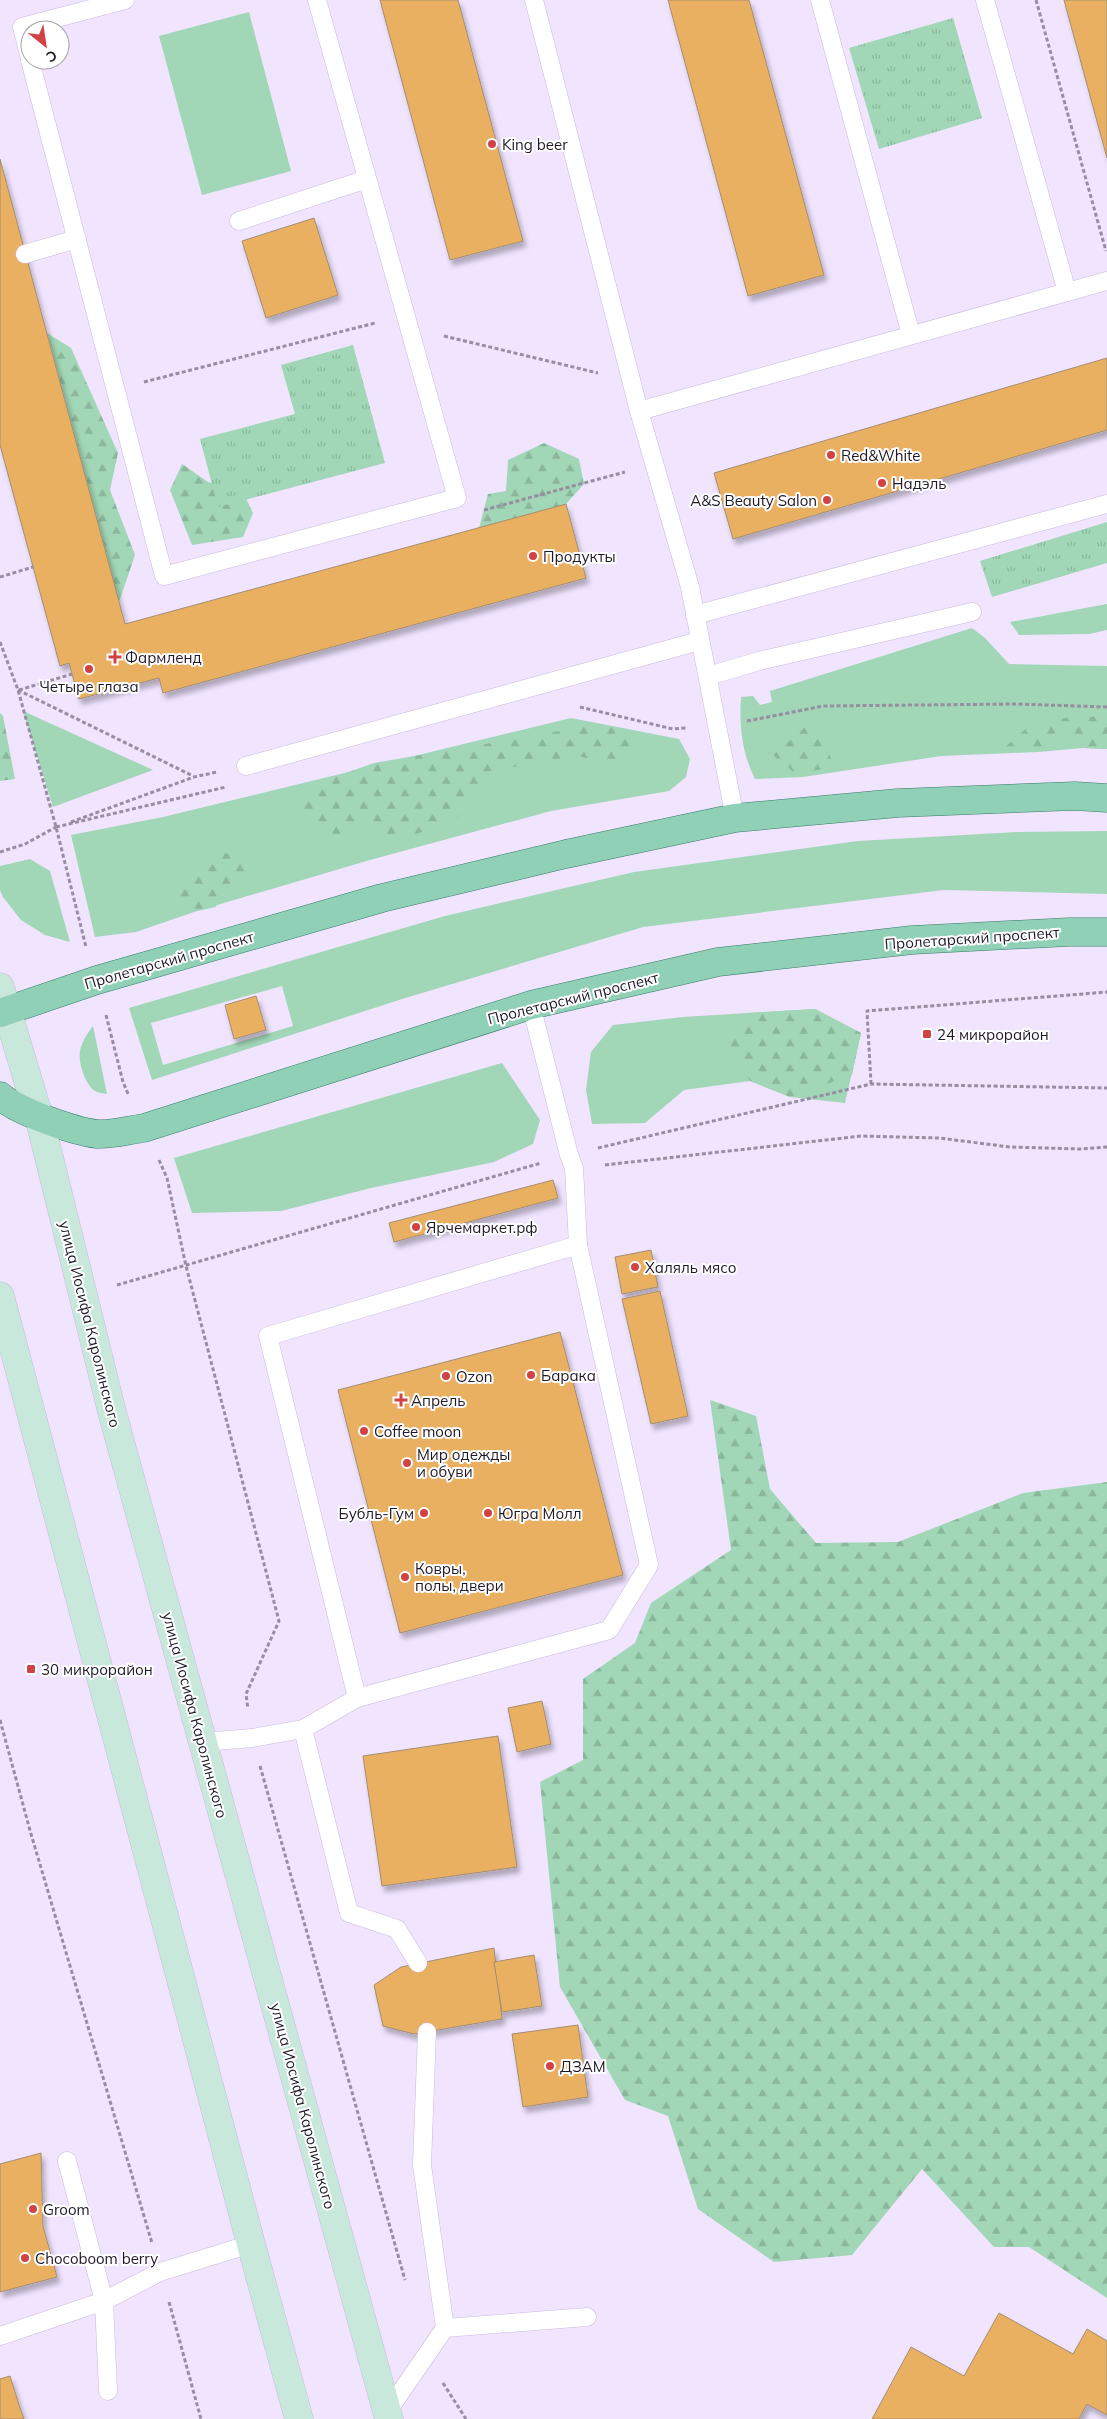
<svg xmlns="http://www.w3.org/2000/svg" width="1107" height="2419" viewBox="0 0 1107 2419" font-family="Mulish,sans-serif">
  <defs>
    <pattern id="forest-firs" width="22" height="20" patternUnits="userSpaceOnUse" patternTransform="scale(1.25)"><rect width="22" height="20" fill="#a1d6b6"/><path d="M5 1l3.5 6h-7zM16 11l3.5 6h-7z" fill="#8ab79c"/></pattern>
    <pattern id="park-tufts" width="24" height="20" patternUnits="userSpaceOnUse" patternTransform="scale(1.25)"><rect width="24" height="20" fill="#a1d6b6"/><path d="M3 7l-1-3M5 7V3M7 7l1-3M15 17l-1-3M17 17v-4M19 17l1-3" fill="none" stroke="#8ab79c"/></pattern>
    <filter id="shadow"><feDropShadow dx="3" dy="5.5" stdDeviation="2.5" flood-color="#0004"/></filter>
  </defs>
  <rect width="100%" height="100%" fill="#f0e4ff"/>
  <!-- green -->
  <g fill="#a1d6b6" fill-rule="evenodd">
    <path d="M249 12 291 171 202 195 159 36Z"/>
    <path d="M1107 604V630L1089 634 1019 635 1010 622Z"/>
    <path d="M972 628 985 638 1009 664 1107 666V749L1083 748 1038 752 941 756 803 777 755 779C742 753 739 726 741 697L753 696 760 705 772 702 770 691Z"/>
    <path d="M23 711 153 770 53 807Z"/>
    <path d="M571 718 679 739 690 759 686 777 669 791 551 811 370 860 197 911 136 932 95 937 71 835 163 817Z"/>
    <path d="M1107 831V894L944 890 643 927 402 999 152 1080 129 1008 445 916 634 872 858 841 1017 832ZM282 986 293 1026 163 1065 151 1023Z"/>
    <path d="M30 859 50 871 70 942 45 935 21 920 3 897 0 890V866Z"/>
    <path d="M815 1009 861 1033 845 1103 790 1097 750 1081 684 1090 645 1123 592 1124 586 1090 591 1052 613 1025 683 1017Z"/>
    <path d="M93 1026 107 1094C104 1093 98 1093 95 1091 85 1084 78 1063 80 1051 82 1041 87 1034 93 1026Z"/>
    <path d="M502 1063 540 1120 533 1144 494 1162 371 1188 281 1211 192 1213 174 1158Z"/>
  </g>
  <!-- forest -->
  <g fill="url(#forest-firs)">
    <path d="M47 333 71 348 118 453 110 490 135 555 119 602Z"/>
    <path d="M544 443 579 459 584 484 566 504 479 528 488 494 506 491 508 460Z"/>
    <path d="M182 464 208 482 241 488 253 513 243 537 192 545 170 490Z"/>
    <path d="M0 713 3 716 15 779 0 781Z"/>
    <path d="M1075 716 1107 717V749L1083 748 1063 738 1038 752 1002 750 1030 725Z"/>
    <path d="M601 724 637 737 636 756 621 765 577 756 485 772 457 819 400 840 362 824 341 850 327 828 300 811 326 780 374 763Z"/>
    <path d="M822 727 833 766 797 775 773 755 804 728Z"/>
    <path d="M221 851 245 860 247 886 220 892 216 907 197 911 174 894 176 872 201 874Z"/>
    <path d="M815 1009 861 1033 852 1075 790 1097 750 1081 725 1046 747 1013Z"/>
    <path d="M710 1400 756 1416 770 1489 816 1543 898 1542 1023 1493 1107 1482V2298L1029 2247H994L922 2169 852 2255 774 2262 698 2209 668 2116 625 2100 560 1987 540 1782 583 1760V1679L635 1643 651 1603 731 1550Z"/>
  </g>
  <!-- park -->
  <g fill="url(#park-tufts)">
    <path d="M953 18 982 118 879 149 849 48Z"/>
    <path d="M353 345 385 463 218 507 200 439 295 414 281 365Z"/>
    <path d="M1107 522V563L992 597 980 561Z"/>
  </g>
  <!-- building -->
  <g fill="#eab062" stroke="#a48d72" filter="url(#shadow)">
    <path d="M380 0H458L523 241 450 260Z"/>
    <path d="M668 0H749L824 275 748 296Z"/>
    <path d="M1064 0H1107V158L1092 103Z"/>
    <path d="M0 159 125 624 566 504 586 578 163 693 159 678 79 699 69 663 60 666 0 445Z"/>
    <path d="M314 218 338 295 266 318 242 241Z"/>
    <path d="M1107 358V430L733 539 714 473Z"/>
    <path d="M256 996 266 1030 234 1039 225 1005Z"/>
    <path d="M553 1180 558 1198 394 1242 389 1223Z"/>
    <path d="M651 1250 658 1287 622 1294 615 1257Z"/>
    <path d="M660 1291 688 1416 651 1424 622 1299Z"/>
    <path d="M560 1332 623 1575 400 1633 338 1390Z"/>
    <path d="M542 1701 551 1744 517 1752 508 1708Z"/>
    <path d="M498 1736 517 1867 382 1886 363 1756Z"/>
    <path d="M494 1948 502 2019 414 2034 383 2026 374 1985 401 1967Z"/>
    <path d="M534 1955 542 2006 502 2012 494 1962Z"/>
    <path d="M578 2025 588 2097 523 2107 512 2034Z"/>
    <path d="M41 2153 43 2226 57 2277 0 2292V2164Z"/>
    <path d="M999 2313 1073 2354 1087 2329 1107 2341V2415L1087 2404 1079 2419H872L911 2347 964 2376Z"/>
    <path d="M10 2376 20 2408 24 2419H0V2379Z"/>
  </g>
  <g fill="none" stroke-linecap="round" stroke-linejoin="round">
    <defs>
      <g id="lane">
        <path d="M534 0 639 411 690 587 735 818"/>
        <path d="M820 0 911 335"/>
        <path d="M985 0 1067 292"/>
        <path d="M30 58 22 27 125 0"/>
        <path d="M30 60 164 576 457 498 317 0"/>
        <path d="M239 221 367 179"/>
        <path d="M25 254 77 239"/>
        <path d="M639 411 1107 281"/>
        <path d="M695 615 1107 504"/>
        <path d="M708 676 759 661 972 612"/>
        <path d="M246 766 699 641"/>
        <path d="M357 1698 268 1336 578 1245 574 1168 569 1155 531 1005"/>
        <path d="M303 1729 349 1913 397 1929 418 1963"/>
        <path d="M203 1742 252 1738 303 1729 357 1698 609 1630 649 1565 578 1245"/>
        <path d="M67 2161 104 2301 108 2391"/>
        <path d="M445 2328 587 2317"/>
        <path d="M0 2336 104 2301 160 2272 251 2244"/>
        <path d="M387 2412 445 2328 422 2165 427 2032"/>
      </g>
      <g id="secondary">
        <path d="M0 987 39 1117 112 1412 389 2419"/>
        <path d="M0 1296 251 2244 299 2419"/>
      </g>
      <g id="primary">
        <path d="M0 1013 97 980 382 898 566 854 735 818 898 803 1075 796 1107 798"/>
        <path d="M0 1096C19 1112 73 1131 97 1134 111 1135 129 1130 144 1128L531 1005 718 962 912 940 1069 932H1107"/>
      </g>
    </defs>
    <!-- lane casing -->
    <use href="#lane" stroke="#cabbdc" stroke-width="19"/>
    <!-- secondary casing -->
    <use href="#secondary" stroke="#cabbdc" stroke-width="29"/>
    <!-- primary casing -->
    <use href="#primary" stroke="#377c65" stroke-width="29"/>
    <!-- path -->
    <g stroke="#978ea2" stroke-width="3" stroke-dasharray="4 2.5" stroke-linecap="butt">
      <path d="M1036 0 1106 251"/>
      <path d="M444 336 598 373"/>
      <path d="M144 382 375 323"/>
      <path d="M484 510 625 472"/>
      <path d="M0 577 33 567"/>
      <path d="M0 642 18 690 56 827 86 947"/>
      <path d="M18 690 193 776"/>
      <path d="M19 690 72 674"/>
      <path d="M580 707 673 729 686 728"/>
      <path d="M747 721 823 706 1017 704 1107 707"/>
      <path d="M71 822 194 777 217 772"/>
      <path d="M56 827 226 787"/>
      <path d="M0 852 25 844 56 827"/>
      <path d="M106 1015 123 1082 129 1096"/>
      <path d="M871 1084 867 1011 1107 992"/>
      <path d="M598 1148 871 1084 1107 1088"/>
      <path d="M159 1160 167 1178 186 1266 279 1621 246 1694 248 1709"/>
      <path d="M605 1165 861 1136 939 1138 1010 1147 1081 1149 1107 1147"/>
      <path d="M117 1285 541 1163"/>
      <path d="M0 1720 31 1834 152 2243"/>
      <path d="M260 1766 405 2280"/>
      <path d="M169 2302 201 2419"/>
      <path d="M443 2383 466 2419"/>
    </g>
    <!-- lane -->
    <use href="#lane" stroke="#fff" stroke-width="18"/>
    <!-- secondary -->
    <use href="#secondary" stroke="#c7e8db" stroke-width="28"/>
    <!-- primary -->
    <use href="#primary" stroke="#8fd0b7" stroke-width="28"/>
  </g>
  <!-- markers -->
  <g fill="#d14244" stroke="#fff" stroke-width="2">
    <circle cx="492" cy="144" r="5"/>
    <circle cx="831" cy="455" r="5"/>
    <circle cx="882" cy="483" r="5"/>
    <circle cx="827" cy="500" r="5"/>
    <circle cx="533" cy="556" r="5"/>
    <path d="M112.5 649.5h5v5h5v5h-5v5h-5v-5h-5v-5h5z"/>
    <circle cx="89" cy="669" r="5"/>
    <rect x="922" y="1029" width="10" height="10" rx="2.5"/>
    <circle cx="416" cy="1227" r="5"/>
    <circle cx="635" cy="1267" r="5"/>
    <circle cx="531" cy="1375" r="5"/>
    <circle cx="446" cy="1376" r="5"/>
    <path d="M398.5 1392.5h5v5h5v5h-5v5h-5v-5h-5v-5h5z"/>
    <circle cx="364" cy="1431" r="5"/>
    <circle cx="407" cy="1463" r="5"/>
    <circle cx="424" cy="1513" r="5"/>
    <circle cx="488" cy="1513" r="5"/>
    <circle cx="405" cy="1577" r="5"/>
    <rect x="26" y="1664" width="10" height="10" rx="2.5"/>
    <circle cx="550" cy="2066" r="5"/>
    <circle cx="33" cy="2209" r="5"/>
    <circle cx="25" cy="2258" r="5"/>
  </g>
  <g text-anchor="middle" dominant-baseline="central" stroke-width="4" stroke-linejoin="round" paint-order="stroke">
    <!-- poi labels -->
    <g font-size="15" fill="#1e1925" stroke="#fff" text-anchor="start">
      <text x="502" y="144">King beer</text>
      <text x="841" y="455">Red&amp;White</text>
      <text x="892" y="483">Надэль</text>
      <text x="817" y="500" text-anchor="end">A&amp;S Beauty Salon</text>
      <text x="543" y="556">Продукты</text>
      <text x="125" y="657">Фармленд</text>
      <text x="89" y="686" text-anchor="middle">Четыре глаза</text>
      <text x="937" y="1034">24 микрорайон</text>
      <text x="426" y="1227">Ярчемаркет.рф</text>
      <text x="645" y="1267">Халяль мясо</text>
      <text x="541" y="1375">Барака</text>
      <text x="456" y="1376">Ozon</text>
      <text x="411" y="1400">Апрель</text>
      <text x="374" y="1431">Coffee moon</text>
      <text x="417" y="1454">Мир одежды<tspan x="417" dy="17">и обуви</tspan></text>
      <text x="414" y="1513" text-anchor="end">Бубль-Гум</text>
      <text x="498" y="1513">Югра Молл</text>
      <text x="415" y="1568">Ковры,<tspan x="415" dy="17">полы, двери</tspan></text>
      <text x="41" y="1669">30 микрорайон</text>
      <text x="560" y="2066">ДЗАМ</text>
      <text x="43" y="2209">Groom</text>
      <text x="35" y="2258">Chocoboom berry</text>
    </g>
    <!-- street labels -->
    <g font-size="15" fill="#1e1925" stroke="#fff">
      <text transform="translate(972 938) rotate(-4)">Пролетарский проспект</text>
      <text transform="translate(169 960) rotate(-16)">Пролетарский проспект</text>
      <text transform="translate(573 998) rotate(-14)">Пролетарский проспект</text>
      <text transform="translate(90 1324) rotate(76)">улица Иосифа Каролинского</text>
      <text transform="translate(195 1715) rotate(75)">улица Иосифа Каролинского</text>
      <text transform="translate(303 2106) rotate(75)">улица Иосифа Каролинского</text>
    </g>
  </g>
  <!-- north arrow -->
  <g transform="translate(45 45) rotate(150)"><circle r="24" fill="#ffffff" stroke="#a5a3a8"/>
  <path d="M0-4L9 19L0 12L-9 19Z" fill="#d14244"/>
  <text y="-8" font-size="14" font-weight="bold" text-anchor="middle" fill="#1e1925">С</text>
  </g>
</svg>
